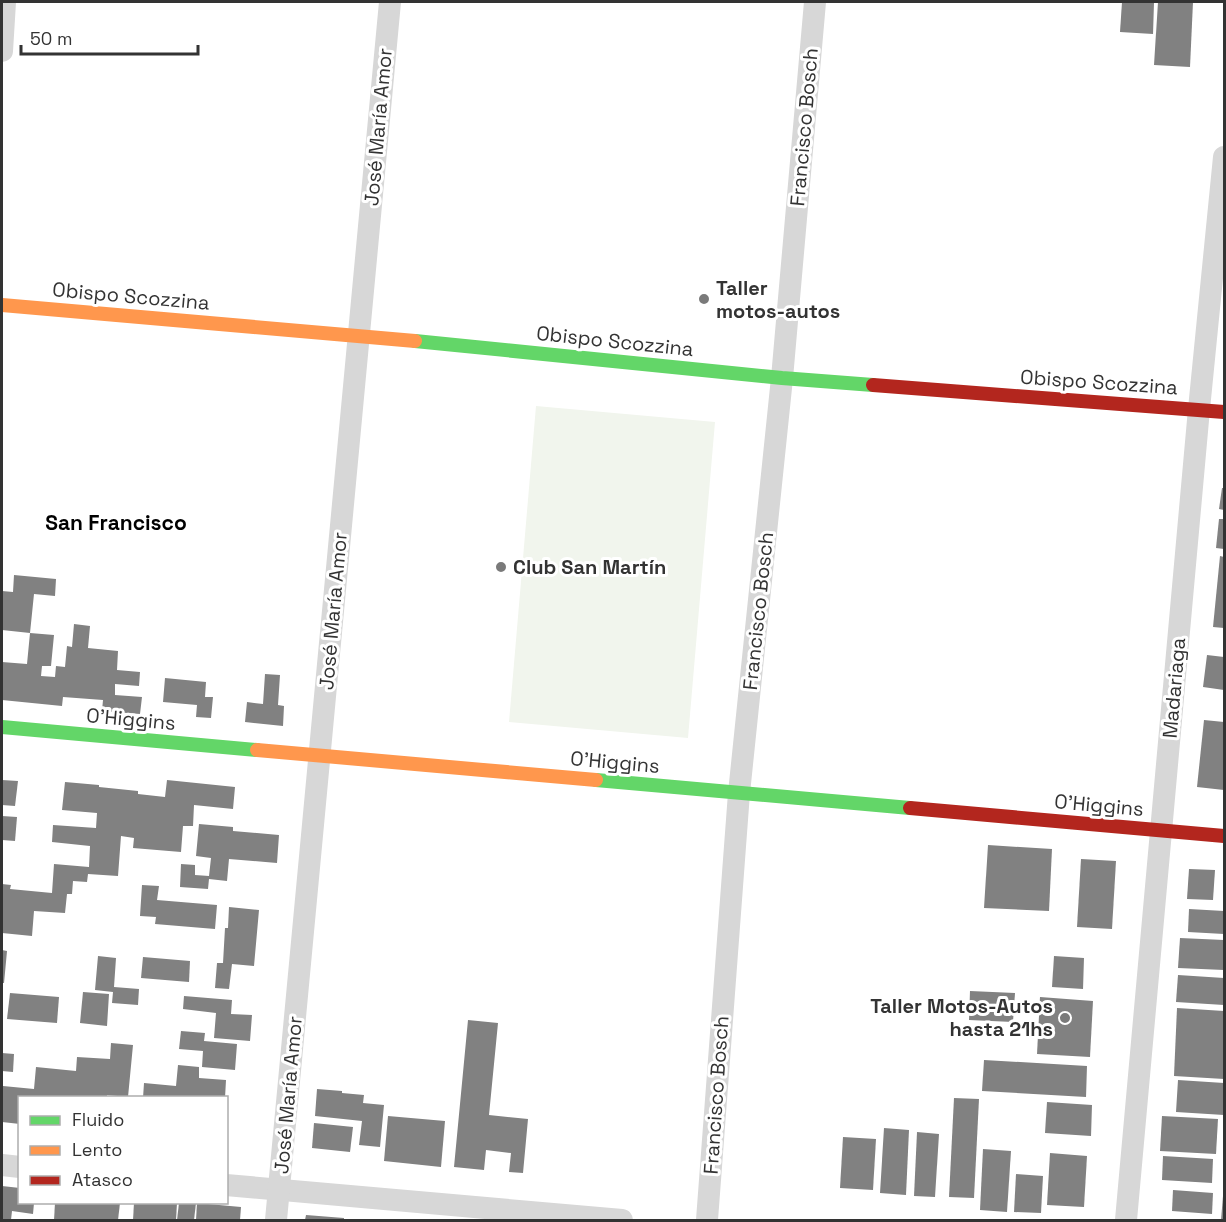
<svg xmlns="http://www.w3.org/2000/svg" width="1226" height="1222" viewBox="0 0 1226 1222" font-family="'Space Grotesk',sans-serif">
  <rect width="100%" height="100%" fill="#fff"/>
  <!-- green -->
  <path fill="#f1f5ed" d="M536 406 715 422 688 738 509 722Z"/>
  <!-- building -->
  <g fill="#818181">
    <path d="M1122 2H1154L1153 34 1120 32Z"/>
    <path d="M1158 2H1193L1190 67 1154 65Z"/>
    <path d="M1222 488H1224V510L1219 509Z"/>
    <path d="M1219 519H1224V549L1216 548Z"/>
    <path d="M1220 556 1224 557V628L1213 627Z"/>
    <path d="M14 575 56 579 55 596 34 594 30 633 2 630V591L13 592Z"/>
    <path d="M74 624 90 626 88 648 118 651 117 670 140 672 139 686 115 684V695L142 697 140 714 102 711 103 700 63 697 62 706 2 700V662L27 664 30 633 54 635 51 666H42L41 676 55 677 56 666 65 667 67 646 72 647Z"/>
    <path d="M1207 655 1224 657V690L1203 687Z"/>
    <path d="M265 674 280 675 278 705 284 706 283 726 245 722 247 702 263 704Z"/>
    <path d="M165 678 206 682 205 697H213L211 718 196 717 197 705 163 702Z"/>
    <path d="M1204 720 1224 722V790L1197 787Z"/>
    <path d="M2 780 18 781 15 806 2 805Z"/>
    <path d="M167 780 235 787 233 809 194 805 193 826H183L181 852 133 848 134 838 121 836 118 876 88 874 87 882 73 881 72 894H67L65 913 34 911 32 936 2 933V884L11 885 10 889 52 893 54 864 89 867 90 846 52 842 53 825 96 828 97 813 62 810 65 782 99 785V787L138 791V794L165 797Z"/>
    <path d="M2 816 17 817 15 841 2 840Z"/>
    <path d="M199 824 233 827V831L279 835 277 863 229 859 227 881 209 879 208 889 180 887 181 864 195 865V875L209 876 211 858 196 856Z"/>
    <path d="M988 845 1052 849 1049 911 984 908Z"/>
    <path d="M1081 859 1116 861 1112 929 1077 927Z"/>
    <path d="M1189 869 1215 870 1213 900 1187 899Z"/>
    <path d="M142 885 159 886 157 900 217 905 215 929 155 924 156 917 140 916Z"/>
    <path d="M229 907 259 910 254 966 232 964 229 989 215 988 217 963H223L225 928H228Z"/>
    <path d="M1189 909 1224 911V934L1188 932Z"/>
    <path d="M1180 938 1224 940V970L1178 968Z"/>
    <path d="M2 950 7 951 4 983H2Z"/>
    <path d="M98 956 116 958 114 987 139 989 138 1005 112 1003 113 992 95 990Z"/>
    <path d="M1054 956 1084 958 1083 989 1052 987Z"/>
    <path d="M143 957 190 961 189 982 141 978Z"/>
    <path d="M1178 975 1224 978V1005L1176 1002Z"/>
    <path d="M970 991 1015 993 1013 1022 969 1020Z"/>
    <path d="M83 992 109 994 107 1026 80 1023Z"/>
    <path d="M10 993 59 997 57 1023 7 1019Z"/>
    <path d="M184 996 232 1000 231 1014 252 1015 250 1041 214 1038 216 1013 183 1009Z"/>
    <path d="M1040 997 1093 1001 1090 1057 1037 1054Z"/>
    <path d="M1177 1008 1224 1011V1079L1174 1076Z"/>
    <path d="M468 1020 498 1023 489 1115 528 1119 523 1173 509 1172 511 1153 486 1150 484 1170 454 1167Z"/>
    <path d="M181 1031 205 1033 204 1041 237 1044 235 1070 202 1067 203 1051 179 1049Z"/>
    <path d="M111 1043 133 1045 128 1097 107 1095V1098H20V1124L2 1122 3 1086 34 1089 36 1067 76 1071 77 1057 110 1059Z"/>
    <path d="M2 1053 14 1054 13 1072 2 1071Z"/>
    <path d="M984 1060 1087 1066 1086 1097 982 1091Z"/>
    <path d="M178 1065 199 1067V1078L226 1080 225 1098H143L144 1083 176 1086Z"/>
    <path d="M1178 1080 1224 1083V1115L1176 1112Z"/>
    <path d="M317 1089 342 1091V1093L364 1095 363 1103 384 1105 380 1147 359 1145 362 1121 315 1116Z"/>
    <path d="M954 1098 979 1099 974 1198 949 1197Z"/>
    <path d="M1047 1102 1092 1105 1091 1136 1045 1133Z"/>
    <path d="M388 1116 445 1121 441 1167 384 1161Z"/>
    <path d="M1162 1116 1218 1119 1216 1154 1160 1151Z"/>
    <path d="M314 1123 353 1127 350 1152 312 1148Z"/>
    <path d="M884 1128 909 1130 906 1195 880 1193Z"/>
    <path d="M917 1132 939 1134 935 1197 914 1196Z"/>
    <path d="M843 1137 876 1139 873 1190 840 1188Z"/>
    <path d="M983 1149 1011 1151 1007 1212 980 1210Z"/>
    <path d="M1050 1153 1087 1156 1084 1207 1047 1205Z"/>
    <path d="M1163 1156 1213 1159 1212 1183 1162 1180Z"/>
    <path d="M1016 1174 1043 1176 1041 1213 1014 1212Z"/>
    <path d="M2 1186 20 1188V1203H34L33 1214 12 1211 11 1220H2Z"/>
    <path d="M1173 1190 1213 1193 1212 1214 1172 1211Z"/>
    <path d="M1223 1196H1224V1220H1221Z"/>
    <path d="M55 1203H120L118 1220H54Z"/>
    <path d="M134 1203H177L176 1220H133Z"/>
    <path d="M179 1203H196L194 1220H177Z"/>
    <path d="M197 1203 241 1207 240 1220H196Z"/>
    <path d="M306 1215 344 1218V1220H305Z"/>
  </g>
  <g fill="none" stroke-linecap="round" stroke-linejoin="round">
    <!-- street -->
    <g stroke="#d7d7d7" stroke-width="22">
      <path d="M2 51 5 2"/>
      <path d="M2 1165 20 1167"/>
      <path d="M226 1185 622 1220"/>
      <path d="M276 1220 390 2"/>
      <path d="M707 1220 739 793 782 378 815 2"/>
      <path d="M1126 1220 1199 409 1224 157"/>
    </g>
    <!-- fast -->
    <g stroke="#63d668" stroke-width="14">
      <path d="M415 341 782 378 873 385"/>
      <path d="M2 727 257 750"/>
      <path d="M596 780 910 808"/>
    </g>
    <!-- slow -->
    <g stroke="#ff974d" stroke-width="14">
      <path d="M2 305 415 341"/>
      <path d="M257 750 596 780"/>
    </g>
    <!-- jam -->
    <g stroke="#b3261e" stroke-width="14">
      <path d="M873 385 1224 412"/>
      <path d="M910 808 1224 836"/>
    </g>
  </g>
  <!-- markers -->
  <g fill="#7a7a7a" stroke="#fff" stroke-width="2">
    <circle cx="704" cy="299" r="6"/>
    <circle cx="501" cy="567" r="6"/>
    <circle cx="1065" cy="1018" r="6"/>
  </g>
  <g text-anchor="middle" dominant-baseline="central" stroke-width="6" stroke-linejoin="round" paint-order="stroke">
    <!-- street labels -->
    <g font-size="20" fill="#333" stroke="#fff">
      <text transform="translate(378 127) rotate(-85)">José María Amor</text>
      <text transform="translate(804 127) rotate(-85)">Francisco Bosch</text>
      <text transform="translate(131 296) rotate(5)">Obispo Scozzina</text>
      <text transform="translate(615 341) rotate(6)">Obispo Scozzina</text>
      <text transform="translate(1099 382) rotate(4)">Obispo Scozzina</text>
      <text transform="translate(333 611) rotate(-85)">José María Amor</text>
      <text transform="translate(758 611) rotate(-84)">Francisco Bosch</text>
      <text transform="translate(1174 688) rotate(-85)">Madariaga</text>
      <text transform="translate(131 719) rotate(5)">O'Higgins</text>
      <text transform="translate(615 762) rotate(5)">O'Higgins</text>
      <text transform="translate(1099 805) rotate(5)">O'Higgins</text>
      <text transform="translate(288 1095) rotate(-85)">José María Amor</text>
      <text transform="translate(716 1095) rotate(-86)">Francisco Bosch</text>
    </g>
    <!-- poi labels -->
    <g font-size="20" font-weight="bold" fill="#333" stroke="#fff" text-anchor="start">
      <text x="716" y="288">Taller<tspan x="716" dy="23">motos-autos</tspan></text>
      <text x="513" y="567">Club San Martín</text>
      <text x="1053" y="1006" text-anchor="end">Taller Motos-Autos<tspan x="1053" dy="23">hasta 21hs</tspan></text>
    </g>
    <!-- neighbourhood labels -->
    <g font-size="21" font-weight="bold" fill="#000" stroke="#fff">
      <text x="116" y="522">San Francisco</text>
    </g>
  </g>
  <!-- border -->
  <rect width="1226" height="1222" fill="none" stroke="#333333" stroke-width="6"/>
  <!-- legend -->
  <rect x="18" y="1096" width="210" height="108" fill="#ffffff" stroke="#adadad" stroke-width="1.5"/>
  <rect x="30" y="1116" width="30" height="9" fill="#63d668" stroke="#adadad" stroke-width="1.5"/>
  <text x="72" y="1126" font-size="18" fill="#333333">Fluido</text>
  <rect x="30" y="1146" width="30" height="9" fill="#ff974d" stroke="#adadad" stroke-width="1.5"/>
  <text x="72" y="1156" font-size="18" fill="#333333">Lento</text>
  <rect x="30" y="1176" width="30" height="9" fill="#b3261e" stroke="#adadad" stroke-width="1.5"/>
  <text x="72" y="1186" font-size="18" fill="#333333">Atasco</text>
  <!-- scale -->
  <path d="M21 45v9h177v-9" fill="none" stroke="#333333" stroke-width="3"/>
  <text x="30" y="45" font-size="18" fill="#333333" stroke="#ffffff" stroke-width="4.5" paint-order="stroke">50 m</text>
</svg>
